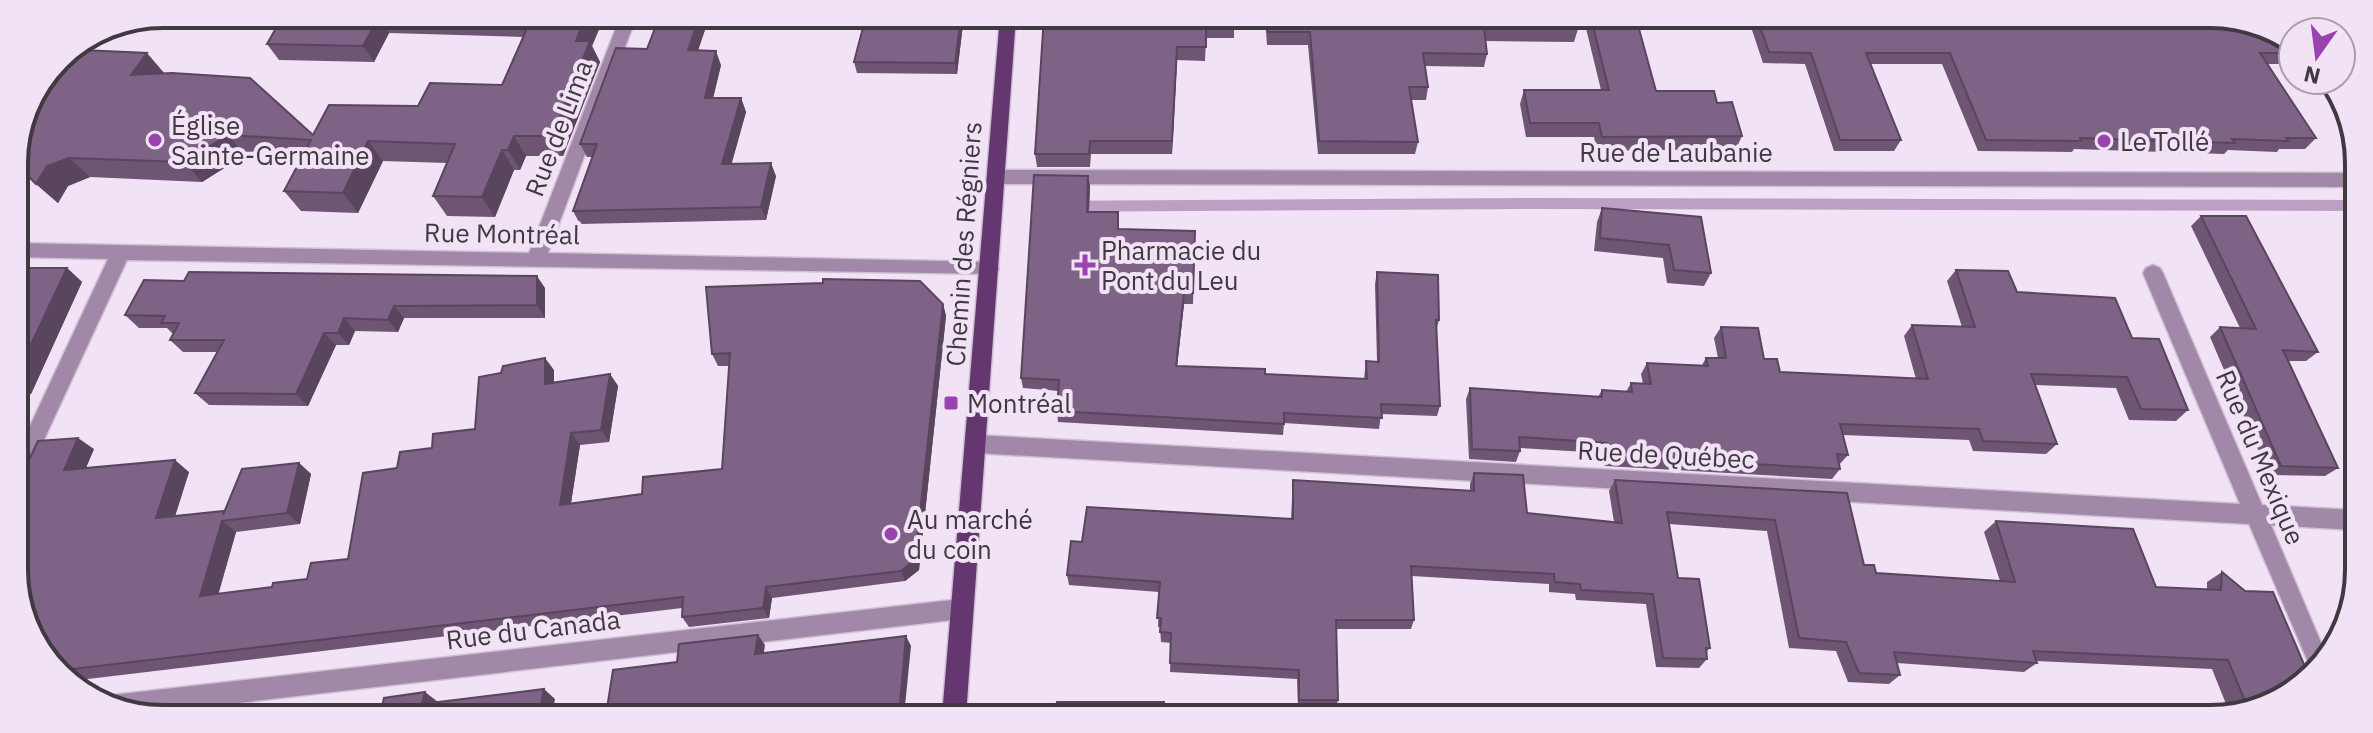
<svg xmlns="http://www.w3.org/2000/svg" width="2373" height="733" viewBox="0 0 2373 733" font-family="'IBM Plex Sans',sans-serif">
  <rect width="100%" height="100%" fill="#f2e2f6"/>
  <!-- water -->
  <path fill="#bd9fc4" d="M1526 198 2356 200V211L1528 209 1031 212 1032 201Z"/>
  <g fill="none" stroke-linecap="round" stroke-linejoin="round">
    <defs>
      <g id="minor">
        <path d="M621 15H637L548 253 989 262 996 264 999 269 996 274 127 260 23 485 16 487V456L108 259 15 257V243L529 253Z"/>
        <path d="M996 170 2356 173V187L996 184 987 177Z"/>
        <path d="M2153 265 2160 268 2163 273 2262 505 2354 510V530L2271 525 2325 652 2312 671 2249 524 975 453 968 450 965 444 968 438 975 435 2240 504 2143 273 2146 268Z"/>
        <path d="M961 599 969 602 972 609 969 616 961 619 143 714H124L103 700 112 695Z"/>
      </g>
      <path id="major" d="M1000 16H1016L966 716H942Z"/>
    </defs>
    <!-- minor casing -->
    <use href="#minor" stroke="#cec0d2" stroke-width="3"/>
    <!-- major casing -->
    <use href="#major" stroke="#cec0d2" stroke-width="3"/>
    <!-- minor -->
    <use href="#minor" fill="#a188a8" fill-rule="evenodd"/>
    <!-- major -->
    <use href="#major" fill="#653770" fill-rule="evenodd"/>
  </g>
  <!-- wall -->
  <g fill="#6d5573">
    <path d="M256 14 605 15 592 46 600 62 563 156H526L520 170H514L495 217 447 216 433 196 447 163 383 161 358 213 301 211 284 191 301 158 245 155 202 182 90 177 68 186 58 203 36 184 165 74 313 135 502 85 523 37 389 33 374 62 279 60 267 44 278 26H264Z"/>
    <path d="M660 15H710L698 51 721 65 713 98H741L746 112 731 164 776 176 766 220 580 224 573 211 592 157H587L580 144 647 49Z"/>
    <path d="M799 16H964L957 74 857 73 854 62 864 22 800 21Z"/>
    <path d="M1044 16 1234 17V38H1206L1205 61 1177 60 1172 154H1091L1090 167H1037L1035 154Z"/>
    <path d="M1265 17 1576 18 1578 29 1574 42 1485 41 1487 54 1484 67 1425 66 1428 87 1426 100H1411L1418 142 1415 154H1318L1308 45H1267Z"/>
    <path d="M1585 18H1636L1656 91 1717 103 1742 136 1736 149 1597 151 1594 137H1526L1520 104 1524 90H1601L1584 20Z"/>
    <path d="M1748 18H1799L1800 21 1864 22 1866 18 2249 19 2293 47V57L2287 64H2268L2316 138 2305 149H2279L2277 152 2228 150 2224 154 2074 149 2072 152 1978 151 1942 64H1871L1901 140 1894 151H1834L1805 64 1763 63Z"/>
    <path d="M1088 176 1090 187 1089 212 1119 229 1195 231 1193 304H1184L1177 366 1265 374 1364 379 1366 361 1377 362 1375 284 1377 272 1439 320 1436 331 1440 406 1437 416 1381 414 1379 429 1284 423 1283 435 1058 422 1057 411 1059 391 1023 388 1021 378Z"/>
    <path d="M1602 208 1701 217 1711 273 1704 286 1667 283 1663 258 1594 251 1597 222Z"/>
    <path d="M2201 216 2318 352 2306 361H2288L2338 468 2325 476 2269 475 2210 337 2220 327 2240 328 2191 226Z"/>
    <path d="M67 268 82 282 31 394H16L15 296Z"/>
    <path d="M1956 270 2132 338 2188 410 2176 421 2129 420 2116 388 2035 385 2057 444 2046 454 1973 451 1969 440 1843 435 1848 455 1839 465 1840 469 1832 479 1605 466 1602 453 1520 448V451L1516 462 1469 459 1466 399 1470 388 1598 397 1602 390 1626 392 1631 383 1643 384 1641 374 1647 363 1702 365 1706 358H1718L1714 338 1721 327 1780 372 1916 379 1904 336 1912 325 1962 327 1947 281Z"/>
    <path d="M545 288V318H404L398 332 355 331 349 345H336L308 406 209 405 195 393 218 352H183L170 340 173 334 167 328H139L125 315Z"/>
    <path d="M943 304 946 316 919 570 905 581 772 598 769 618 689 627 682 617V608L71 681 51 668 23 572 17 573 16 487 94 449 86 468 189 472 175 516 225 511 299 463 311 474 300 524 236 532 218 594 272 587 307 579 348 559 397 468 432 448 475 429 554 370V382L610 374 618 386 609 442 580 445 571 503 642 494 722 469 729 366H718L712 354Z"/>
    <path d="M1474 473 1527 513 1614 522 1609 491 1615 480 1847 493 1864 565 1876 573 2000 581 1984 532 1996 521 2156 587 2207 589V582L2222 572 2301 688 2230 714 2212 669 2036 661 2037 663 2024 672 1897 663 1900 675 1889 684 1848 682 1836 651 1789 648 1767 531 1669 524 1678 578 1710 648 1706 652 1707 659 1699 668 1656 667 1646 604 1576 600 1575 594 1549 592V584L1412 576 1414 620 1411 629H1336L1338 700 1336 709H1298L1297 679 1170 672 1171 643 1161 642 1160 627H1158L1159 592 1069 585 1067 575 1082 542 1291 519 1293 480 1470 491V484Z"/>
  </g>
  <!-- shaded-wall -->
  <g fill="#59455e">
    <path d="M523 15H538L529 37 520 21Z"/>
    <path d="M586 15H605L592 46 600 62 563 156 552 136 576 41Z"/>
    <path d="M700 15H710L693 64 688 50Z"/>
    <path d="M961 16H964L957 74 955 63Z"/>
    <path d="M378 18 389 33 374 62 363 46Z"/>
    <path d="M1177 47V60L1172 154V141Z"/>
    <path d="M716 51 721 65 710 111 705 98Z"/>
    <path d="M147 53 165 74 131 75Z"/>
    <path d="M741 98 746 112 728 177 722 164Z"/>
    <path d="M228 135 245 155 202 182 184 162Z"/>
    <path d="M514 136 526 156 520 170 508 150Z"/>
    <path d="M368 141 383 161 358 213 343 193Z"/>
    <path d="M502 150 514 170 495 217 482 197Z"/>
    <path d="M69 158 90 177 68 186 58 203 36 184 47 166Z"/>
    <path d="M771 163 776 176 766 220 761 207Z"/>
    <path d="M1088 176 1090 187 1088 224 1087 212Z"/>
    <path d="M67 268 82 282 31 394 16 382V376Z"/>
    <path d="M537 276 545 288V318L537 305Z"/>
    <path d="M1184 293V304L1176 376V366Z"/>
    <path d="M943 304 946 316 919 570 905 581 901 571Z"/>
    <path d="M394 306 404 318 398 332 388 320Z"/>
    <path d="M344 318 355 331 349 345 338 333Z"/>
    <path d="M324 333 336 345 308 406 296 394Z"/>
    <path d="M545 358 554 370V396L545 384Z"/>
    <path d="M610 374 618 386 609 442 601 430Z"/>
    <path d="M571 433 580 445 569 516 560 505Z"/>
    <path d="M78 438 94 449 80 481 64 470Z"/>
    <path d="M175 460 189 472 171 529 156 518Z"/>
    <path d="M299 463 311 474 300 524 287 513Z"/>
    <path d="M222 521 236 532 215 606 200 596Z"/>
    <path d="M766 587 772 598 769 618 763 608Z"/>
    <path d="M758 635 765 645 762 664 755 654Z"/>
    <path d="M906 636 911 646 904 716H899Z"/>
    <path d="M544 689 555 699 552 715H539Z"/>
    <path d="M425 692 438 702 435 714 422 704Z"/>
  </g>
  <!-- building -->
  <g fill="#7f6386" stroke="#59455e" stroke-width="2">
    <path d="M284 14 523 15 520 21 378 18 363 46 267 44Z"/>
    <path d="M533 15H586L576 41H590L552 136H514L508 150H502L482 197 433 196 455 144 368 141 343 193 284 191 311 140 228 135 184 162 69 158 47 166 36 184 14 161V154L49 77 67 69 82 50 147 53 131 75 172 73 250 78 313 135 329 105 418 106 430 83 502 85Z"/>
    <path d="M660 15H700L688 50 716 51 705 98H741L722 164 771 163 761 207 573 211 597 144H580L616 48 647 49Z"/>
    <path d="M866 16H961L955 63 854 62Z"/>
    <path d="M1044 16 1234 17V24H1206V47H1177L1172 141H1090L1089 154H1035Z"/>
    <path d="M1267 17 1576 18 1578 29 1484 28 1487 54 1423 53 1428 87H1409L1418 142 1319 141 1310 32H1268Z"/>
    <path d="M1591 18H1636L1656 91H1714L1717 103 1732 102 1742 136 1602 137 1599 123H1530L1524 90H1609Z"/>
    <path d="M1757 18H1799L1800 21 1875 23 1874 18 2249 19 2293 47V53H2260L2316 138H2286L2288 141 2232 139 2235 143 2080 138 2081 141 1986 140 1950 53H1866L1901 140H1840L1811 53 1769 52Z"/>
    <path d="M1034 175 1088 176 1087 212H1118V229L1195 231 1193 293H1184L1176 366 1265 369V374L1367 379 1366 361 1379 362 1377 272 1438 275 1439 320H1436L1440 406 1381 404 1382 418 1284 413V424L1057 411 1059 380 1021 378Z"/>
    <path d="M1602 208 1701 217 1711 273 1674 270 1669 245 1600 238Z"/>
    <path d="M2201 216H2246L2318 352 2283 350 2338 468 2281 466 2220 327 2256 329Z"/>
    <path d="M30 268H67L16 376 15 296Z"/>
    <path d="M1956 270 2008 271 2017 292 2115 298 2132 338 2159 339 2188 410 2141 409 2127 377 2031 374 2057 444 1983 441 1979 429 1840 424 1848 455 1837 454 1840 469 1610 456 1607 443 1519 437 1520 451 1472 449 1470 388 1602 397V390L1632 392 1631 383 1651 384 1647 363 1708 366 1706 358H1726L1721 327 1758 328 1764 359H1777L1780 372 1928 379 1912 325 1975 327Z"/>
    <path d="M189 272 537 276V305L394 306 388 320 344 318 338 333H324L296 394 195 393 224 340H170L179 323H161L165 316 125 315 144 280 184 281Z"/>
    <path d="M823 279 920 281 943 304 915 559 901 571 766 587 763 608 682 617 683 597 56 671 51 668 17 598V590L28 558 17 560 16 487 38 441 78 438 64 470 175 460 156 518 224 511 223 515 242 469 299 463 287 513 222 521 200 596 272 587 273 583 307 579 311 563 348 559 363 473 397 468 400 452 432 448 433 434 475 429 479 377 501 373 503 366 545 358V384L610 374 601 430 571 433 560 505 642 494 643 477 722 469 730 353 712 354 706 287 823 283Z"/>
    <path d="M1474 473 1523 475 1527 513 1622 523 1615 480 1847 493 1864 565H1874L1876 573 2015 582 1996 521 2133 529 2156 587 2221 590 2222 572 2245 591 2273 592 2309 676 2301 688 2248 708 2228 660 2033 651 2037 663 1894 652 1900 675 1859 673 1846 642 1799 638 1775 520 1667 512 1678 578 1699 579 1710 648H1706L1707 659 1663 658 1653 594 1581 590 1580 584 1555 582 1554 574 1411 566 1414 620H1336L1338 700H1299V670L1170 663 1171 633 1160 632 1161 618H1157L1160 582 1067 575 1071 541 1082 542 1087 507 1293 519V480L1474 491Z"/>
    <path d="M758 635 755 654 906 636 899 716 606 715 613 670 677 662 679 644Z"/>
    <path d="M544 689 539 715 357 714 381 711 384 698 425 692 422 704Z"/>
    <path d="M1057 702H1164L1163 716H1055Z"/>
  </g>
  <!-- markers -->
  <g fill="#9a43af" stroke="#f2e2f6" stroke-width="3">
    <circle cx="155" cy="140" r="8"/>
    <circle cx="2104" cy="141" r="8"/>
    <path d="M1081 253h8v8h8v8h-8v8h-8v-8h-8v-8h8z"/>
    <rect x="943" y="395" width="16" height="16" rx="4"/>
    <circle cx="891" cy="534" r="8"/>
  </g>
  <g text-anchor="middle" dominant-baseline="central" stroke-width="8" stroke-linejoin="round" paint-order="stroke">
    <!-- poi labels -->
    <g font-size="26" fill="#3f3940" stroke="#f2e2f6" text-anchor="start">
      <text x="171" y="125">Église<tspan x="171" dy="30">Sainte-Germaine</tspan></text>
      <text x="2120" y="141">Le Tollé</text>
      <text x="1101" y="250">Pharmacie du<tspan x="1101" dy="30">Pont du Leu</tspan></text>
      <text x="967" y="403">Montréal</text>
      <text x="907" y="519">Au marché<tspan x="907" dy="30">du coin</tspan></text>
    </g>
    <!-- street labels -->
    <g font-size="26" fill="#3f3940" stroke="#f2e2f6">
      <text transform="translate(558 128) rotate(-69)">Rue de Lima</text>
      <text x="1676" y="152">Rue de Laubanie</text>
      <text transform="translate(502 233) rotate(1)">Rue Montréal</text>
      <text transform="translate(963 244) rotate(-86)">Chemin des Régniers</text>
      <text transform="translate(1666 454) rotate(3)">Rue de Québec</text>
      <text transform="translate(2261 457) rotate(67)">Rue du Mexique</text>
      <text transform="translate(533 629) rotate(-7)">Rue du Canada</text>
    </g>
  </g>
  <!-- crop -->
  <path d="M0 0H2373V733H0ZM163 28H2210A135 135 0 0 1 2345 163V570A135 135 0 0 1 2210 705H163A135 135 0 0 1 28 570V163A135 135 0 0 1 163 28Z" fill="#f2e2f6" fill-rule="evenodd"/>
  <path fill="none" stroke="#3f3940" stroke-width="4" d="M163 28H2210A135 135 0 0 1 2345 163V570A135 135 0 0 1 2210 705H163A135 135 0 0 1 28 570V163A135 135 0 0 1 163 28Z"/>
  <!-- north arrow -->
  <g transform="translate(2317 56) rotate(194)"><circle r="38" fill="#f2e2f6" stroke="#aa9ead" stroke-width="2"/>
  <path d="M0-6L14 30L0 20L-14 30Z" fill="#9a43af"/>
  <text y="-12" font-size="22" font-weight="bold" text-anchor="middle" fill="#3f3940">N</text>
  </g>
</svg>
